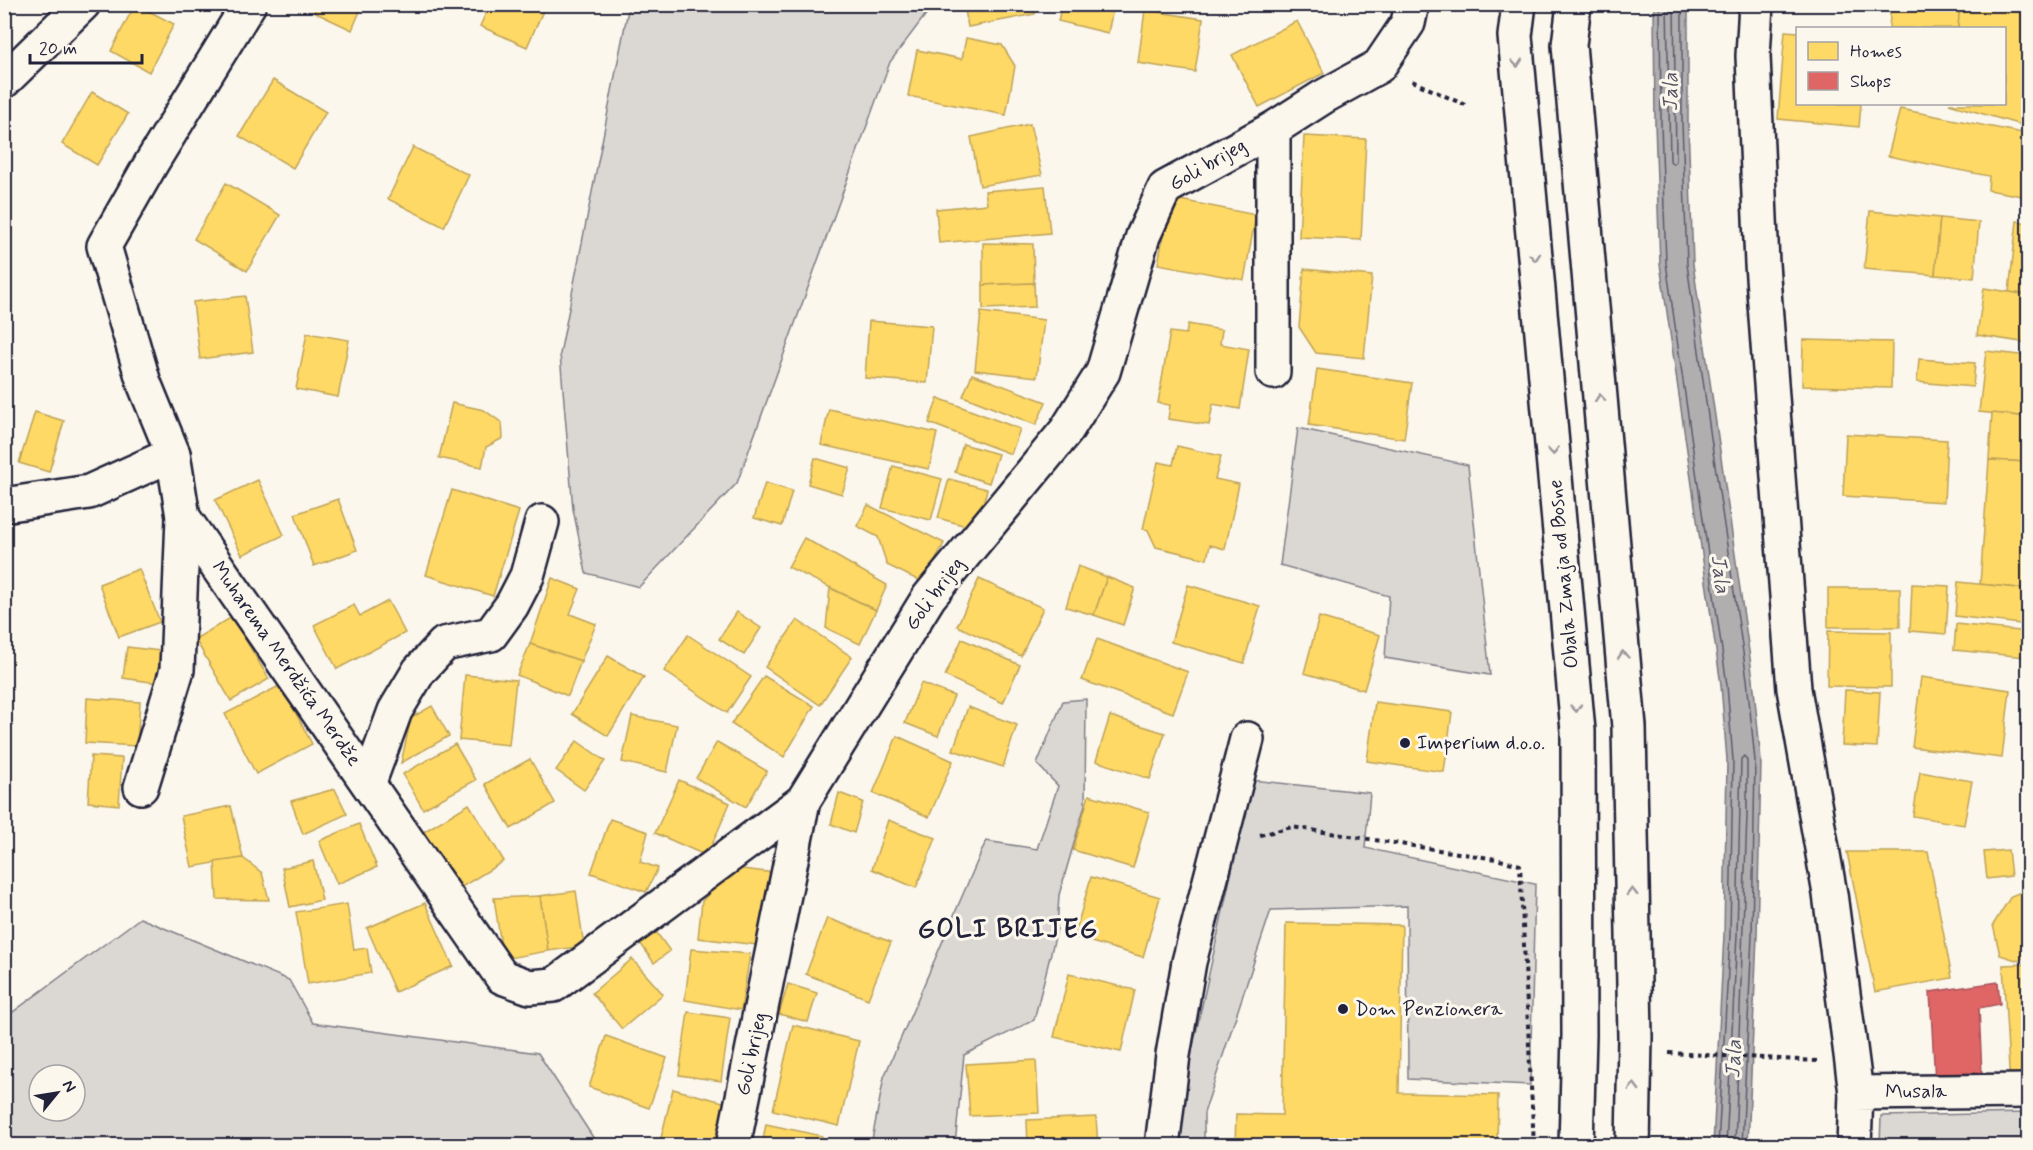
<svg xmlns="http://www.w3.org/2000/svg" width="2033" height="1150" viewBox="0 0 2033 1150" font-family="Mynerve,sans-serif">
  <rect width="100%" height="100%" fill="#fbf7ec"/>
  <filter id="ink" filterUnits="userSpaceOnUse"><feTurbulence type="fractalNoise" baseFrequency=".0167" numOctaves="2"/><feDisplacementMap in="SourceGraphic" scale="12" xChannelSelector="R" yChannelSelector="G"/><feConvolveMatrix kernelMatrix="1 2 1 2 8 2 1 2 1" color-interpolation-filters="sRGB"/></filter>
  <g filter="url(#ink)">
    <!-- green -->
    <g fill="#dbd8d3" stroke="#7e7d87" stroke-width="1.5" fill-rule="evenodd">
      <path d="M629 5H933L890 62 737 483 639 587 586 573 573 509 560 354Z"/>
      <path d="M1298 428 1468 465 1490 675 1385 658 1389 596 1280 565Z"/>
      <path d="M1086 699 1085 805 1059 895 1057 929 1034 1020 964 1055 955 1145H871L884 1077 986 841 1037 849 1058 786 1037 764 1063 701Z"/>
      <path d="M1252 780 1370 793 1365 848 1535 884 1530 1085 1408 1079 1407 906 1271 910 1204 1113V1145L1174 1146 1175 1127Z"/>
      <path d="M140 918 289 980 313 1023 538 1053 598 1145H5V1018ZM39 1075H75V1111H39Z"/>
      <path d="M2028 1113V1145H1880L1881 1116Z"/>
    </g>
    <!-- water -->
    <path fill="#b1aeb0" stroke="#787681" stroke-width="1.5" d="M1654 5H1688V123L1693 264 1753 679 1761 761 1757 936 1748 1145H1713L1724 935 1727 760 1721 685 1660 264 1655 124Z"/>
    <!-- homes -->
    <g fill="#ffd966" stroke="#bda259" stroke-width="1.5">
      <path d="M135 4 174 24 149 72 111 51Z"/>
      <path d="M317 4H363L352 30 314 12Z"/>
      <path d="M490 4H546L527 47 480 26Z"/>
      <path d="M964 4H1033L1035 14 968 27Z"/>
      <path d="M1062 4H1114L1108 33 1058 21Z"/>
      <path d="M1891 4H1960L1958 28H1889Z"/>
      <path d="M1960 4H2028V127L1949 104H2004V28H1958Z"/>
      <path d="M1145 10 1203 19 1195 72 1138 63Z"/>
      <path d="M1297 21 1324 73 1259 107 1232 55Z"/>
      <path d="M1785 31 1798 32V104H1861L1859 127 1778 119Z"/>
      <path d="M966 38 1002 45 1015 66 1006 115 908 96 917 50 962 59Z"/>
      <path d="M273 80 326 112 293 168 239 136Z"/>
      <path d="M92 92 128 114 97 165 62 144Z"/>
      <path d="M1900 109 2028 134V197L1988 190 1989 176 1888 156Z"/>
      <path d="M1030 124 1042 175 980 186 971 137Z"/>
      <path d="M1304 136 1366 139 1361 240 1299 237Z"/>
      <path d="M413 147 469 175 444 227 388 199Z"/>
      <path d="M226 183 280 215 247 271 194 239Z"/>
      <path d="M1045 186 1050 233 939 243 936 209 987 204 985 191Z"/>
      <path d="M1170 198 1256 215 1244 280 1158 264Z"/>
      <path d="M1870 211 1940 218 1935 275 1864 269Z"/>
      <path d="M1940 218 1979 222 1974 278 1935 275Z"/>
      <path d="M2017 221 2028 223V295L2009 292Z"/>
      <path d="M983 243 1033 244 1034 283 983 285Z"/>
      <path d="M1304 269 1372 276 1364 358 1316 353 1299 327Z"/>
      <path d="M1034 283 1035 307 983 309V285Z"/>
      <path d="M1984 288 2028 295V343L1977 335Z"/>
      <path d="M245 296 253 352 200 359 193 302Z"/>
      <path d="M981 312 1044 320 1037 377 975 370Z"/>
      <path d="M869 321 932 326 927 383 865 378Z"/>
      <path d="M1188 324 1222 330 1220 344 1249 349 1240 409 1213 404 1209 425 1168 419 1170 405 1158 403 1170 332 1186 334Z"/>
      <path d="M307 333 349 340 338 397 296 389Z"/>
      <path d="M1803 340 1892 342 1891 388 1802 386Z"/>
      <path d="M1986 351 2028 356V417L1979 412Z"/>
      <path d="M1919 359 1975 363 1973 387 1917 382Z"/>
      <path d="M1317 369 1412 383 1404 439 1309 425Z"/>
      <path d="M972 374 1046 402 1036 425 963 396Z"/>
      <path d="M938 398 1020 429 1011 454 929 423Z"/>
      <path d="M452 403 484 410 502 423 503 438 486 447 482 467 439 458Z"/>
      <path d="M829 409 937 433 929 469 821 445Z"/>
      <path d="M35 412 64 421 49 472 19 463Z"/>
      <path d="M1992 413 2028 417V462L1989 460Z"/>
      <path d="M1846 434 1947 440 1944 502 1843 496Z"/>
      <path d="M963 444 998 454 989 483 955 472Z"/>
      <path d="M1177 446 1221 456 1215 479 1239 484 1225 549 1210 545 1207 559 1156 547 1148 530 1143 529 1158 462 1173 465Z"/>
      <path d="M815 458 850 468 842 494 808 484Z"/>
      <path d="M1989 460 2028 462V589L1980 584Z"/>
      <path d="M893 466 942 479 931 520 882 508Z"/>
      <path d="M949 479 987 489 977 529 938 518Z"/>
      <path d="M258 480 284 535 242 555 215 500Z"/>
      <path d="M765 483 792 491 782 526 754 518Z"/>
      <path d="M452 490 519 511 493 596 426 575Z"/>
      <path d="M338 499 357 550 314 566 295 514Z"/>
      <path d="M868 505 944 543 924 583 887 565 878 537 857 526Z"/>
      <path d="M804 538 887 585 876 610 788 567Z"/>
      <path d="M1078 566 1107 577 1094 615 1066 607Z"/>
      <path d="M139 569 160 622 119 637 99 584Z"/>
      <path d="M1107 577 1135 588 1123 625 1094 615Z"/>
      <path d="M552 578 580 589 570 614 596 624 581 661 530 644Z"/>
      <path d="M979 579 1043 608 1021 656 957 626Z"/>
      <path d="M1958 582 2028 589V625L1955 616Z"/>
      <path d="M1912 584 1949 586 1946 634 1910 631Z"/>
      <path d="M1188 585 1260 606 1244 663 1171 642Z"/>
      <path d="M830 588 876 610 860 644 826 628Z"/>
      <rect x="1828" y="588" width="72" height="39"/>
      <path d="M388 601 405 633 337 669 314 625 354 605 360 616Z"/>
      <path d="M737 612 761 628 744 655 719 639Z"/>
      <path d="M232 617 269 679 231 701 195 639Z"/>
      <path d="M1319 617 1380 635 1364 690 1304 673Z"/>
      <path d="M797 620 852 657 820 705 765 667Z"/>
      <path d="M1956 624 2028 632 2026 657 1954 650Z"/>
      <path d="M1828 631 1891 632V687L1827 686Z"/>
      <path d="M688 635 751 677 727 713 664 671Z"/>
      <path d="M962 639 1020 665 1003 703 945 676Z"/>
      <path d="M1097 639 1188 672 1173 713 1082 680Z"/>
      <path d="M530 644 581 661 568 696 517 675Z"/>
      <path d="M127 647 160 651 157 683 123 678Z"/>
      <path d="M608 656 644 677 608 736 572 714Z"/>
      <path d="M465 675 516 680 509 745 459 740Z"/>
      <path d="M764 676 814 706 784 757 731 724Z"/>
      <path d="M1921 677 2010 690 2002 758 1912 747Z"/>
      <path d="M921 683 954 696 938 736 905 723Z"/>
      <path d="M281 685 312 744 256 774 225 714Z"/>
      <path d="M1845 690 1880 692 1877 747 1842 745Z"/>
      <path d="M87 698 140 702 137 746 85 743Z"/>
      <path d="M1375 702 1452 712 1444 772 1367 761Z"/>
      <path d="M432 706 449 736 401 763 411 718Z"/>
      <path d="M968 707 1017 725 1003 767 953 750Z"/>
      <path d="M632 716 677 725 667 772 622 762Z"/>
      <path d="M1110 716 1165 733 1150 779 1096 761Z"/>
      <path d="M897 736 953 761 929 817 873 793Z"/>
      <path d="M577 741 605 761 584 790 556 770Z"/>
      <path d="M717 742 767 771 746 807 696 778Z"/>
      <path d="M455 744 476 780 423 809 403 774Z"/>
      <path d="M91 756 122 758 119 805 88 802Z"/>
      <path d="M530 759 555 803 511 829 485 784Z"/>
      <path d="M1920 772 1972 781 1964 825 1913 816Z"/>
      <path d="M679 780 730 803 707 856 655 833Z"/>
      <path d="M335 789 347 814 303 834 291 801Z"/>
      <path d="M839 793 863 802 854 833 831 824Z"/>
      <path d="M1089 795 1149 812 1133 868 1073 850Z"/>
      <path d="M469 804 504 861 455 891 420 834Z"/>
      <path d="M231 806 243 858 192 867 181 816Z"/>
      <path d="M610 819 648 832 640 862 658 868 646 892 591 873Z"/>
      <path d="M888 820 936 838 916 888 872 869Z"/>
      <path d="M359 824 377 867 337 884 319 841Z"/>
      <path d="M2008 850 2011 876 1987 879 1984 852Z"/>
      <path d="M1847 852H1928L1952 978 1875 992Z"/>
      <path d="M243 858 262 873 269 900 217 899 215 862Z"/>
      <path d="M313 861 322 900 290 907 282 868Z"/>
      <path d="M734 868 775 873 766 946 698 938 702 901Z"/>
      <path d="M1091 877 1160 897 1143 957 1074 937Z"/>
      <path d="M2028 889V954L2019 961 2000 955 1993 925 2011 896Z"/>
      <path d="M576 891 584 946 548 951 540 896Z"/>
      <path d="M540 896 548 951 503 959 494 898Z"/>
      <path d="M425 903 453 966 395 992 367 928Z"/>
      <path d="M347 904 354 950 367 948 371 973 308 984 296 912Z"/>
      <path d="M827 918 891 942 868 999 806 974Z"/>
      <path d="M1286 923 1402 925 1399 1093 1498 1095 1497 1146H1235L1236 1114 1282 1115Z"/>
      <path d="M651 925 670 951 654 963 636 937Z"/>
      <path d="M691 949 750 954 741 1010 685 1000Z"/>
      <path d="M632 959 663 994 622 1029 592 993Z"/>
      <path d="M2028 964V1085L2010 1086 2003 965Z"/>
      <path d="M1069 974 1135 990 1121 1052 1054 1037Z"/>
      <path d="M788 984 817 993 808 1022 779 1014Z"/>
      <path d="M688 1012 730 1018 721 1081 679 1075Z"/>
      <path d="M793 1025 859 1041 839 1126 773 1110Z"/>
      <path d="M606 1036 667 1058 649 1108 589 1087Z"/>
      <path d="M1036 1060 1039 1113 970 1116 966 1064Z"/>
      <path d="M673 1089 731 1104 721 1146H659Z"/>
      <path d="M1096 1117 1098 1146H1028L1027 1120Z"/>
      <path d="M766 1124 822 1136 821 1146H762Z"/>
    </g>
    <!-- shops -->
    <path fill="#e06666" stroke="#a75259" stroke-width="1.5" d="M1998 982 2000 1004 1979 1008 1982 1075 1935 1082 1930 992Z"/>
    <g fill="none" stroke-linecap="round" stroke-linejoin="round">
      <!-- shore -->
      <g stroke="#5b5a6a" stroke-width="1.5">
        <path d="M1660 4 1661 124 1666 263 1727 685 1733 760 1730 935 1718 1146"/>
        <path d="M1667 4 1670 161 1673 164 1676 161 1674 4"/>
        <path d="M1682 4V123L1687 264 1711 438 1747 679 1755 761 1752 936 1742 1146"/>
        <path d="M1726 1146 1737 935 1741 759 1744 756 1747 761V816L1735 1146"/>
      </g>
      <defs>
        <g id="street">
          <path d="M249 4 152 162 104 246 144 383 173 454 183 517 502 977 530 987 554 985 803 801"/>
          <path d="M1756 4 1753 56 1762 264 1794 689 1830 894 1856 1093"/>
          <path d="M4 81 83 4"/>
          <path d="M1273 129V372"/>
          <path d="M4 505 89 492 173 454"/>
          <path d="M369 782 395 711 419 671 444 644 491 634 512 605 527 576 542 522"/>
          <path d="M141 787 177 670 183 517"/>
          <path d="M733 1146 803 801 929 597 1066 431 1103 372 1143 236 1165 188 1273 129 1323 97 1379 66 1408 23 1412 4"/>
          <path d="M1162 1146 1173 1055 1189 962 1247 739"/>
          <path d="M1854 1146 1856 1093 2028 1091"/>
        </g>
        <g id="primary">
          <path d="M1519 4 1515 36 1578 731 1579 1035 1576 1146"/>
          <path d="M1574 4 1569 45 1629 727 1635 1037 1633 1146"/>
        </g>
      </defs>
      <!-- street casing -->
      <use href="#street" stroke="#22223b" stroke-width="38"/>
      <!-- primary casing -->
      <use href="#primary" stroke="#22223b" stroke-width="38"/>
      <!-- path -->
      <g stroke="#22223b" stroke-width="4" stroke-dasharray="4.5 4.5" stroke-linecap="butt">
        <path d="M1412 81 1465 105"/>
        <path d="M1260 835 1292 827 1496 859 1520 865 1534 1146"/>
        <path d="M1669 1053 1817 1061"/>
      </g>
      <!-- street -->
      <use href="#street" stroke="#fbf7ec" stroke-width="33"/>
      <!-- primary -->
      <use href="#primary" stroke="#fbf7ec" stroke-width="33"/>
    </g>
    <!-- one-way arrows -->
    <defs><path id="oneway-chevron" d="M-2-3.5L2.5 0L-2 3.5" fill="none" stroke-width="1.6" stroke-linecap="round" stroke-linejoin="round" transform="scale(1.5)"/></defs>
    <g stroke="#99979c">
      <use href="#oneway-chevron" transform="translate(1517 63) rotate(85)"/>
      <use href="#oneway-chevron" transform="translate(1535 257) rotate(85)"/>
      <use href="#oneway-chevron" transform="translate(1600 398) rotate(-95)"/>
      <use href="#oneway-chevron" transform="translate(1553 451) rotate(85)"/>
      <use href="#oneway-chevron" transform="translate(1623 655) rotate(-95)"/>
      <use href="#oneway-chevron" transform="translate(1576 708) rotate(85)"/>
      <use href="#oneway-chevron" transform="translate(1632 892) rotate(-91)"/>
      <use href="#oneway-chevron" transform="translate(1634 1087) rotate(-89)"/>
    </g>
  </g>
  <!-- markers -->
  <g fill="#22223b" stroke="#fbf7ec" stroke-width="2">
    <circle cx="1405" cy="743" r="6"/>
    <circle cx="1343" cy="1009" r="6"/>
  </g>
  <g text-anchor="middle" dominant-baseline="central" stroke-width="6" stroke-linejoin="round" paint-order="stroke">
    <!-- street labels -->
    <g font-size="20" fill="#22223b" stroke="#fbf7ec">
      <text transform="translate(1208 165) rotate(-30)">Goli brijeg</text>
      <text transform="translate(1564 574) rotate(-95)">Obala Zmaja od Bosne</text>
      <text transform="translate(935 594) rotate(-54)">Goli brijeg</text>
      <text transform="translate(286 664) rotate(55)">Muharema Merdžića Merdže</text>
      <text transform="translate(752 1054) rotate(-78)">Goli brijeg</text>
      <text transform="translate(1916 1092) rotate(-1)">Musala</text>
    </g>
    <!-- poi labels -->
    <g font-size="20" fill="#22223b" stroke="#fbf7ec" text-anchor="start">
      <text x="1417" y="743">Imperium d.o.o.</text>
      <text x="1355" y="1009">Dom Penzionera</text>
    </g>
    <!-- water labels -->
    <g font-size="21" font-style="italic" fill="#545364" stroke="#fbf7ec">
      <text transform="translate(1671 92) rotate(-90)">Jala</text>
      <text transform="translate(1720 574) rotate(82)">Jala</text>
      <text transform="translate(1734 1059) rotate(-88)">Jala</text>
    </g>
    <!-- district labels -->
    <g font-size="26" font-weight="bold" letter-spacing="1.5" fill="#22223b" stroke="#fbf7ec">
      <text x="1008" y="930">GOLI BRIJEG</text>
    </g>
  </g>
  <!-- margin -->
  <rect width="2033" height="1150" fill="none" stroke="#fbf7ec" stroke-width="24"/>
  <rect x="12" y="12" width="2009" height="1126" fill="none" stroke="#22223b" stroke-width="2" filter="url(#ink)"/>
  <!-- legend -->
  <rect x="1796" y="27" width="210" height="78" fill="#fbf7ec" stroke="#a4a2a5" stroke-width="1.5"/>
  <rect x="1808" y="42" width="30" height="18" fill="#ffd966" stroke="#a4a2a5" stroke-width="1.5"/>
  <text x="1850" y="57" font-size="18" fill="#22223b">Homes</text>
  <rect x="1808" y="72" width="30" height="18" fill="#e06666" stroke="#a4a2a5" stroke-width="1.5"/>
  <text x="1850" y="87" font-size="18" fill="#22223b">Shops</text>
  <!-- north arrow -->
  <g transform="translate(57 1093) rotate(60)"><circle r="28" fill="#fbf7ec" stroke="#a4a2a5" stroke-width="1.5"/>
  <path d="M0-4.5L10 22L0 15L-10 22Z" fill="#22223b"/>
  <text y="-9" font-size="16" font-weight="bold" text-anchor="middle" fill="#22223b">N</text>
  </g>
  <!-- scale -->
  <path d="M30 54v9h112v-9" fill="none" stroke="#22223b" stroke-width="3"/>
  <text x="39" y="54" font-size="18" fill="#22223b" stroke="#fbf7ec" stroke-width="4.5" paint-order="stroke">20 m</text>
</svg>
